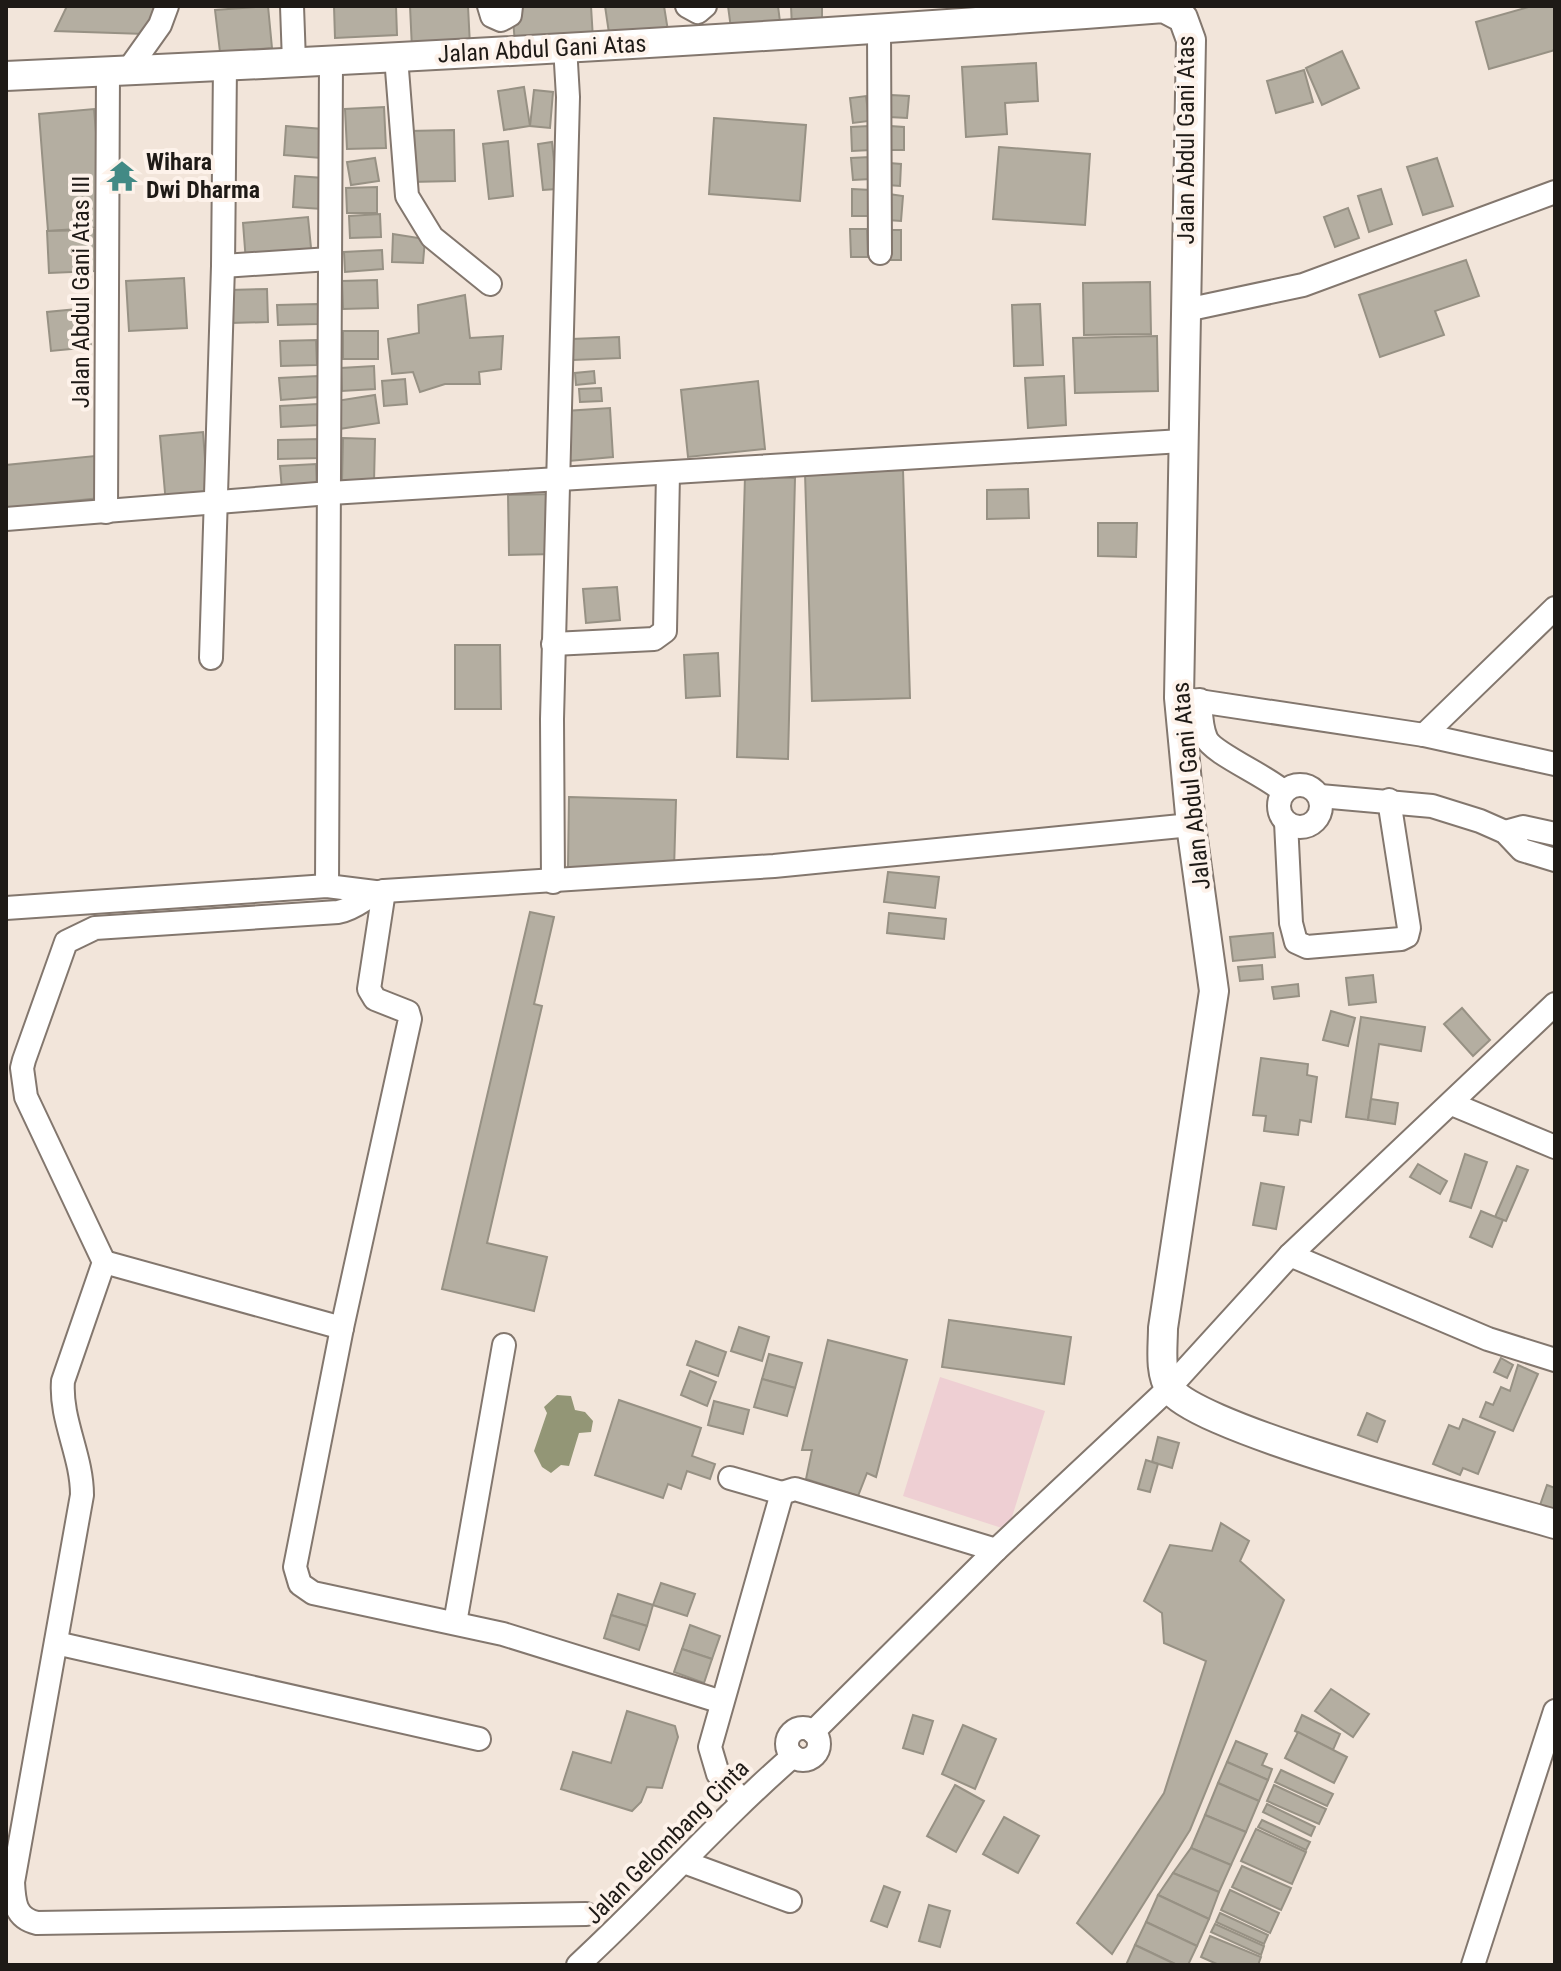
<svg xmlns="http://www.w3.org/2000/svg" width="1561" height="1971" viewBox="0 0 1561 1971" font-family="'Roboto Condensed',sans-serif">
  <rect width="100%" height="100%" fill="#f2e5da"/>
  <!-- green -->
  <path fill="#eecfd3" d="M940 1377 1045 1411 1008 1530 903 1496Z"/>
  <!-- water -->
  <path fill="#939676" d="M557 1395 571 1396 575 1410 585 1412 593 1421 591 1432 579 1433 569 1466 561 1465 551 1473 542 1467 534 1451 547 1413 544 1407Z"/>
  <!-- building -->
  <g fill="#b4aea1" stroke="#979184" stroke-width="2">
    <path d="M67 6H159L145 34 55 31Z"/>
    <path d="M268 6 272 48 220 52 215 10Z"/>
    <path d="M334 6H396L397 35 335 38Z"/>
    <path d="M410 6H468L470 46 412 49Z"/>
    <path d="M512 6H591L593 39 515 44Z"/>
    <path d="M605 6H664L668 31 610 40Z"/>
    <path d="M728 6H778L781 30 732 36Z"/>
    <path d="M791 6H822V28H792Z"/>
    <path d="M1532 6H1555V50L1489 69 1476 22Z"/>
    <path d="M1342 51 1359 88 1322 105 1306 68Z"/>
    <path d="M1036 63 1038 101 1005 103 1007 134 966 137 962 67Z"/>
    <path d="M1304 70 1313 102 1276 113 1267 81Z"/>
    <path d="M524 87 530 126 504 130 498 91Z"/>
    <path d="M534 90 553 92 550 128 530 126Z"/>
    <path d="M891 95 909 96 907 118 889 117Z"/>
    <path d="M866 96 869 121 853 123 850 98Z"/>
    <path d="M384 107 386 148 347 149 345 109Z"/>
    <path d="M94 109 104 227 48 231 39 114Z"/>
    <path d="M714 118 806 125 800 201 709 194Z"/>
    <path d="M286 126 323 129 321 158 284 155Z"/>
    <path d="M869 126 871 150 852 151 851 127Z"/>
    <path d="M890 126 904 127V150H889Z"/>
    <path d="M454 130 455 181 410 182 409 131Z"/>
    <path d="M508 141 513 196 489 199 483 144Z"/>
    <path d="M552 142 557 189 543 190 538 144Z"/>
    <path d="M999 147 1090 154 1085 225 993 219Z"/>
    <path d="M870 157 871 179 853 180 851 158Z"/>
    <path d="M375 158 379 181 351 185 347 162Z"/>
    <path d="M1437 158 1453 206 1423 215 1407 167Z"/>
    <path d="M889 163 901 164 900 186 888 185Z"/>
    <path d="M295 176 324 178 322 209 293 207Z"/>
    <path d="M377 187V213H347L346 188Z"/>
    <path d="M852 189 871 190V216H852Z"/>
    <path d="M1381 189 1392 224 1369 232 1358 196Z"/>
    <path d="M889 194 903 196 901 221 887 220Z"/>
    <path d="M1348 208 1359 238 1335 247 1324 217Z"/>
    <path d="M380 214 381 237 350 238 349 216Z"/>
    <path d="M308 217 312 258 246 262 243 223Z"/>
    <path d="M850 229H867L868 257H851Z"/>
    <path d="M94 230 95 271 49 273 47 231Z"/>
    <path d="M884 230H901V260H883Z"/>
    <path d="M393 234 425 239 423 263 392 262Z"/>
    <path d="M382 250 383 269 345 272 344 252Z"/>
    <path d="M1466 260 1479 296 1435 311 1444 335 1380 357 1359 295Z"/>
    <path d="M184 278 187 328 129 331 126 281Z"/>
    <path d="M377 280 378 308 343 309 342 281Z"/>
    <path d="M1150 282 1151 334 1084 335 1083 283Z"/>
    <path d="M267 289 268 322 231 323 230 290Z"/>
    <path d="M465 295 470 338 503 336 501 369 479 372 480 384H445L420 392 413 372 392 374 388 339 419 333 418 305Z"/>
    <path d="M318 304V324L278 325 277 305Z"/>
    <path d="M1040 304 1043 365 1014 366 1012 305Z"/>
    <path d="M87 308 91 347 51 351 47 312Z"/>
    <rect x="343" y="331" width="35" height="28"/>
    <path d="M1157 336 1158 391 1075 393 1073 338Z"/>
    <path d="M619 337 620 358 573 360 572 339Z"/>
    <path d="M316 340 317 365 281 366 280 341Z"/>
    <path d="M374 366 375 389 342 391 341 368Z"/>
    <path d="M594 371 595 383 576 385 575 373Z"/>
    <path d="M318 376 319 397 281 400 279 378Z"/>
    <path d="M1064 376 1066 425 1028 428 1025 378Z"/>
    <path d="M405 379 407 404 384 406 382 381Z"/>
    <path d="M758 381 765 449 688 457 681 390Z"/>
    <path d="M601 388 602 401 580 402 579 389Z"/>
    <path d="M375 395 379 423 339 429 336 401Z"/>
    <path d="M318 404 319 425 281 427 280 406Z"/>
    <path d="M610 408 613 457 569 461 565 411Z"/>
    <path d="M203 432 208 500 166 504 160 436Z"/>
    <path d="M343 438 375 439 374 482 342 481Z"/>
    <path d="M321 439V458L278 459V440Z"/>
    <path d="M95 456 100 498 6 508V465Z"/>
    <path d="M316 464 317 489 282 491 280 466Z"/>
    <path d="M903 470 910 698 812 701 805 473Z"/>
    <path d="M745 476 795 478 788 759 737 757Z"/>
    <path d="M1028 489 1029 518 987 519V490Z"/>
    <path d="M554 494 555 554 509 555 508 495Z"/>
    <path d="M1098 523H1137L1136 557 1098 556Z"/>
    <path d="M617 587 620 620 586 623 583 589Z"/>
    <path d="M455 645H500L501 709H455Z"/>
    <path d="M718 653 720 696 686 698 684 655Z"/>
    <path d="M569 797 676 800 674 870 568 867Z"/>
    <path d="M888 872 939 877 935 908 884 902Z"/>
    <path d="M530 912 554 917 534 1004 542 1006 487 1243 547 1257 534 1311 442 1289Z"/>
    <path d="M889 913 946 919 944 939 887 933Z"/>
    <path d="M1273 933 1275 957 1233 961 1230 937Z"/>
    <path d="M1262 965 1263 979 1240 981 1238 967Z"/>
    <path d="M1373 975 1376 1002 1349 1005 1346 978Z"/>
    <path d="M1298 984 1299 996 1274 999 1272 987Z"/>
    <path d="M1462 1008 1490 1040 1473 1056 1444 1024Z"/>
    <path d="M1331 1011 1355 1018 1348 1046 1323 1040Z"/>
    <path d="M1361 1017 1425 1027 1421 1051 1379 1044 1368 1120 1346 1117Z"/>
    <path d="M1261 1058 1308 1064 1307 1075 1317 1077 1311 1122 1300 1120 1298 1135 1264 1131 1266 1116 1253 1115Z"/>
    <path d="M1371 1099 1398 1103 1395 1124 1368 1120Z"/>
    <path d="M1465 1154 1487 1162 1471 1208 1450 1201Z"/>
    <path d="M1418 1164 1447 1181 1440 1194 1410 1177Z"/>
    <path d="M1517 1166 1528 1170 1506 1221 1495 1217Z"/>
    <path d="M1261 1183 1284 1187 1276 1229 1253 1225Z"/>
    <path d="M1481 1211 1503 1220 1492 1247 1470 1237Z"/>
    <path d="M949 1320 1071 1337 1064 1384 942 1367Z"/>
    <path d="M739 1327 769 1337 762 1361 731 1351Z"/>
    <path d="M828 1340 907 1360 876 1477 867 1473 858 1496 806 1479 812 1450H802Z"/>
    <path d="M696 1341 726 1352 718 1376 687 1365Z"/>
    <path d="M769 1354 802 1363 795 1388 762 1379Z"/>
    <path d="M1501 1358 1513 1365 1507 1378 1494 1372Z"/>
    <path d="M1518 1365 1538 1374 1513 1431 1480 1417 1486 1402 1493 1405 1501 1387 1510 1391Z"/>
    <path d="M690 1371 716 1382 707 1406 681 1395Z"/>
    <path d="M762 1379 795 1388 787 1416 754 1407Z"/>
    <path d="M619 1400 701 1428 692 1456 715 1464 710 1479 687 1471 681 1489 668 1484 663 1498 595 1475Z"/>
    <path d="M714 1401 749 1410 743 1434 708 1425Z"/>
    <path d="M1367 1413 1385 1421 1377 1442 1358 1435Z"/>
    <path d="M1463 1419 1495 1432 1478 1474 1463 1468 1460 1475 1433 1464 1449 1425 1459 1429Z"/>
    <path d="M1158 1437 1179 1443 1172 1468 1152 1462Z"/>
    <path d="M1146 1460 1158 1464 1150 1492 1138 1489Z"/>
    <path d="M1547 1485 1555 1488V1513L1539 1508Z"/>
    <path d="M1221 1523 1249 1541 1240 1561 1284 1600 1190 1830 1112 1954 1077 1923 1164 1793 1206 1661 1164 1643 1162 1613 1144 1601 1170 1545 1212 1551Z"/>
    <path d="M661 1583 695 1594 687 1616 653 1605Z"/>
    <path d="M618 1594 653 1605 647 1626 611 1615Z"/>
    <path d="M611 1615 647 1626 639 1650 604 1638Z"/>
    <path d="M690 1625 720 1636 712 1659 682 1649Z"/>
    <path d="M682 1649 712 1659 704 1683 674 1672Z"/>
    <path d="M1331 1689 1369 1714 1353 1737 1315 1711Z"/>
    <path d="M627 1711 675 1726 678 1737 662 1788 647 1787 641 1802 632 1811 561 1789 573 1752 611 1763Z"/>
    <path d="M913 1715 933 1721 923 1754 903 1748Z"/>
    <path d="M1302 1715 1340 1734 1333 1750 1295 1731Z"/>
    <path d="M963 1725 996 1739 975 1789 942 1774Z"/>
    <path d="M1298 1732 1347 1757 1334 1783 1285 1758Z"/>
    <path d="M1236 1741 1267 1754 1262 1765 1272 1769 1268 1780 1227 1762Z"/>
    <path d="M1227 1762 1268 1780 1259 1801 1218 1783Z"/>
    <path d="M1281 1770 1333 1794 1327 1806 1275 1782Z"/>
    <path d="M1218 1783 1259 1801 1246 1832 1205 1815Z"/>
    <path d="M955 1785 984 1801 956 1852 927 1836Z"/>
    <path d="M1274 1785 1326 1809 1319 1824 1267 1801Z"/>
    <path d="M1267 1804 1315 1827 1311 1836 1263 1812Z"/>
    <path d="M1205 1815 1246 1832 1231 1865 1191 1848Z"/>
    <path d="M1004 1817 1039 1836 1018 1873 983 1854Z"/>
    <path d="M1262 1820 1310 1842 1306 1850 1258 1827Z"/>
    <path d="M1256 1829 1306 1852 1292 1884 1241 1861Z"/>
    <path d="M1191 1848 1231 1865 1219 1892 1173 1873Z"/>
    <path d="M1242 1866 1291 1888 1281 1910 1232 1887Z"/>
    <path d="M1173 1873 1219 1892 1209 1919 1158 1895Z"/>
    <path d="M884 1886 900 1892 887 1927 871 1921Z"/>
    <path d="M1230 1890 1279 1913 1270 1933 1221 1910Z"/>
    <path d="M1158 1895 1209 1919 1197 1946 1146 1922Z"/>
    <path d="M929 1905 950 1911 940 1947 919 1941Z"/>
    <path d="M1220 1913 1268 1935 1264 1944 1216 1922Z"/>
    <path d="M1146 1922 1197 1946 1188 1965H1177L1135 1945Z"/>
    <path d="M1215 1924 1264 1946 1261 1955 1211 1932Z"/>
    <path d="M1210 1936 1261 1957 1258 1965H1219L1201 1957Z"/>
    <path d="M1135 1945 1177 1965H1126Z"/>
  </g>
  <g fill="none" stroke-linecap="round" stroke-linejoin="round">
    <defs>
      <g id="minor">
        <path d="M292 6 294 62"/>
        <path d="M489 6 492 16 501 20 510 15 511 6"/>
        <path d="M687 6 698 12 705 6"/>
        <path d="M879 30 880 253"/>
        <path d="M396 57 407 196 432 237 490 284"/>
        <path d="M128 70 160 25 167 6"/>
        <path d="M223 266 330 259"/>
        <path d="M1186 310 1303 285 1555 192"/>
        <path d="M106 512 108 71"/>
        <path d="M6 519 330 493 1182 441"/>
        <path d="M553 644 654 639 665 631 668 473"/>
        <path d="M211 658 223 266 225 65"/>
        <path d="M1179 698 1424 735 1555 764"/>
        <path d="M1200 700C1201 713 1201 727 1206 738 1212 753 1267 776 1284 792"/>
        <path d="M1424 735 1555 608"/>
        <circle cx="1300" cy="806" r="21"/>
        <path d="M1320 796 1432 806 1480 821 1505 832 1522 850 1555 860"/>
        <path d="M1286 822 1291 923 1296 942 1307 947 1401 939 1407 936 1409 928 1389 800"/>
        <path d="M1505 832 1523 827 1555 834"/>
        <path d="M553 882 552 719 568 97 565 46"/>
        <path d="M327 886 331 62"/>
        <path d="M384 891 369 989 375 999 408 1012 410 1019 342 1328 295 1567 300 1584 313 1593 503 1634 722 1702"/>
        <path d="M6 908 327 886 375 892"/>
        <path d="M1452 1104 1555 1147"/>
        <path d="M1290 1255 1488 1339 1555 1360"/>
        <path d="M104 1262 342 1328"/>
        <path d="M730 1478 782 1493"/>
        <path d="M455 1623 504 1345"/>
        <path d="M56 1643 479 1739"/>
        <circle cx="803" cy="1744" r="16"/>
        <path d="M813 1732 996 1550 1169 1388 1290 1255 1555 1004"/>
        <path d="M742 1800 718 1774 710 1747 782 1493 795 1489 996 1550"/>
        <path d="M684 1862 790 1901"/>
        <path d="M586 1914 37 1923C15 1918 14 1902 13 1882L82 1495C82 1455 60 1420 63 1381L104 1262 26 1097 22 1068 24 1060 66 942 95 928 338 912C359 908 368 893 384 891L774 866 1191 825"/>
        <path d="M578 1965C652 1897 718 1821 793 1756"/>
        <path d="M1473 1965 1555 1711"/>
      </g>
      <path id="tertiary" d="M6 76C392 59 779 38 1164 8L1183 18 1191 40 1179 698 1191 825 1214 991 1163 1328C1163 1346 1159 1373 1170 1389 1199 1431 1491 1505 1555 1524"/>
    </defs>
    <!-- minor casing -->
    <use href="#minor" stroke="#83776e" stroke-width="26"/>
    <!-- tertiary casing -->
    <use href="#tertiary" stroke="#83776e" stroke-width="32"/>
    <!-- minor -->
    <use href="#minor" stroke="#fff" stroke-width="22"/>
    <!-- tertiary -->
    <use href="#tertiary" stroke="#fff" stroke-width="28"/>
  </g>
  <!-- icons -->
  <defs>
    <symbol id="temple-bare" viewBox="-9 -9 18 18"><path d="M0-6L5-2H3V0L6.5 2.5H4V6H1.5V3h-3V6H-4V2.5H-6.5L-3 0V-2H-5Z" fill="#428a85" stroke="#fdf2ea" stroke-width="2.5" paint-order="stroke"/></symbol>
  </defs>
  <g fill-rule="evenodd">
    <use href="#temple-bare" x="100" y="154" width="44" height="44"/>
  </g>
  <g text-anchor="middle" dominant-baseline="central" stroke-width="8" stroke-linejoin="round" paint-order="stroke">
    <!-- street labels -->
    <g font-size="24" fill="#1e1a16" stroke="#fdf2ea">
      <text transform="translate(542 49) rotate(-3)">Jalan Abdul Gani Atas</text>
      <text transform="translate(1186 140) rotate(-90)">Jalan Abdul Gani Atas</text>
      <text transform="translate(81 292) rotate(-90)">Jalan Abdul Gani Atas III</text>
      <text transform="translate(1191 786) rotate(-96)">Jalan Abdul Gani Atas</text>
      <text transform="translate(667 1842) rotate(-45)">Jalan Gelombang Cinta</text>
    </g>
    <!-- poi labels -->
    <g font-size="24" font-weight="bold" fill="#1e1a16" stroke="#fdf2ea" text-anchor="start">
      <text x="146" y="162">Wihara<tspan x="146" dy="28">Dwi Dharma</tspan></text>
    </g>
  </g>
  <!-- border -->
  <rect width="1561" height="1971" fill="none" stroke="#1e1a16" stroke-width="16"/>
</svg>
